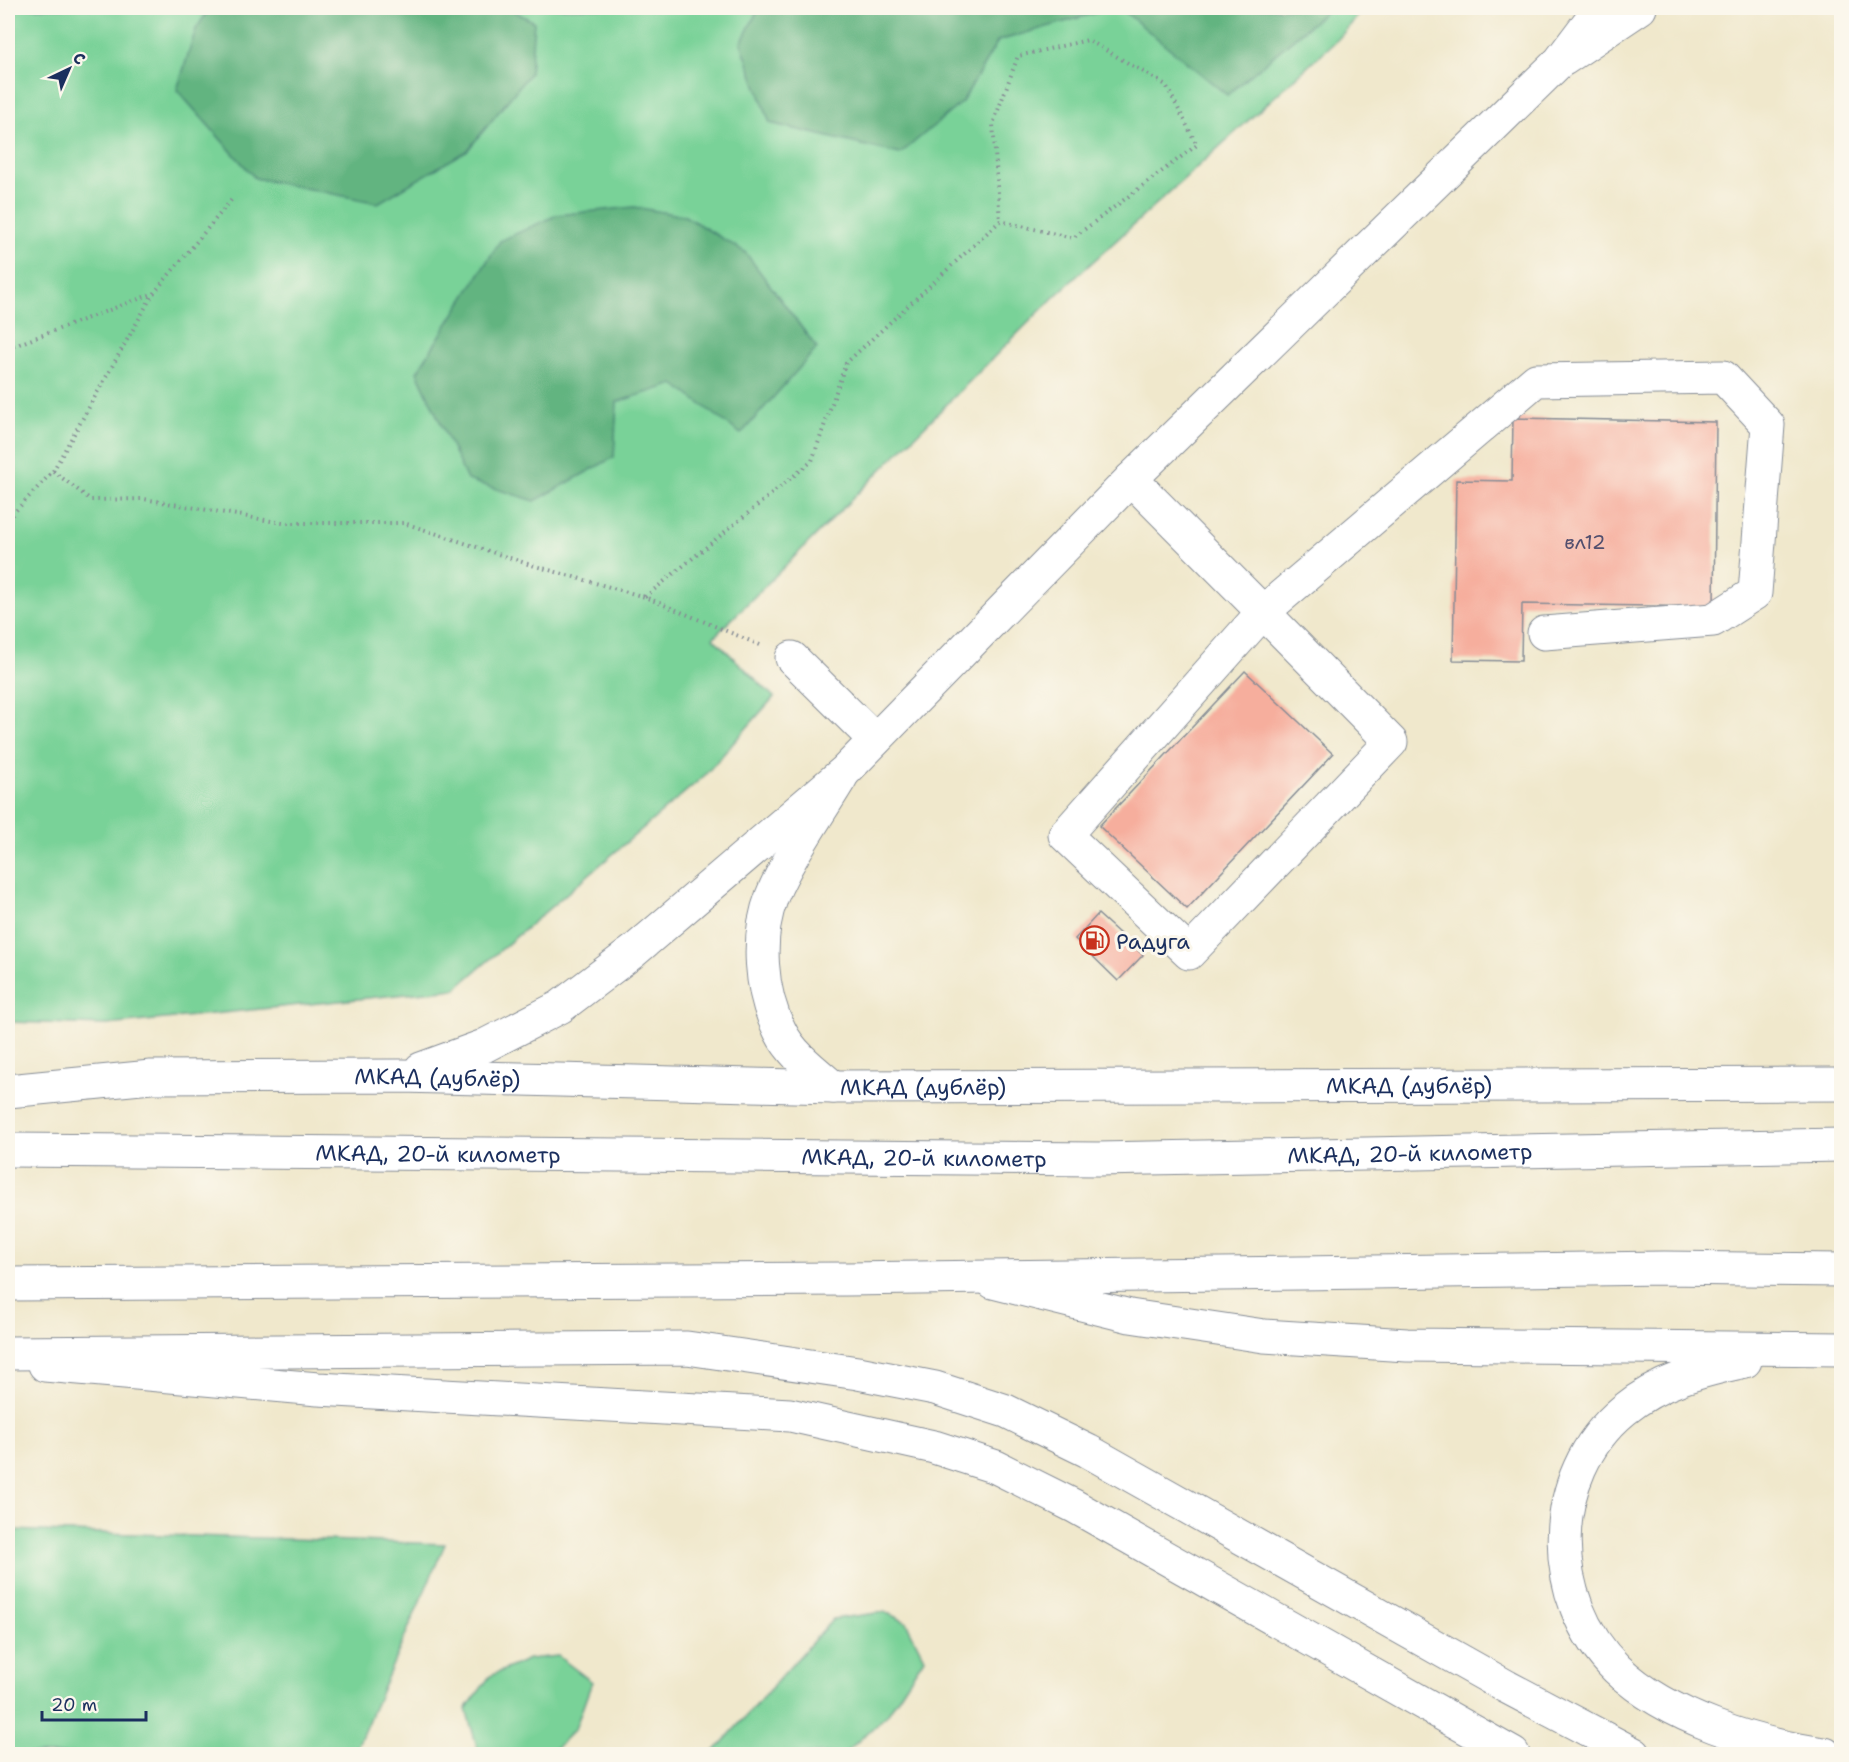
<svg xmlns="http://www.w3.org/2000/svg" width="1849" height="1762" viewBox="0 0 1849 1762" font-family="'Shantell Sans',sans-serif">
  <rect width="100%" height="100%" fill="#fbf7ec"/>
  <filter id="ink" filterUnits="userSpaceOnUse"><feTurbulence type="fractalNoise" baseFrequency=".0167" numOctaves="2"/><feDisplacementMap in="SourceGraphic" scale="12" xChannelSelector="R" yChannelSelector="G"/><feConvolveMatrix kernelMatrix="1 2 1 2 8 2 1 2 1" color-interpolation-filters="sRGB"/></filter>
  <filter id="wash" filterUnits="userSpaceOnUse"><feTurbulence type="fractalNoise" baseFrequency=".008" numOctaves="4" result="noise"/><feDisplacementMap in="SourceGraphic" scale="24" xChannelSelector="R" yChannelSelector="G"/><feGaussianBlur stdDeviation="1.35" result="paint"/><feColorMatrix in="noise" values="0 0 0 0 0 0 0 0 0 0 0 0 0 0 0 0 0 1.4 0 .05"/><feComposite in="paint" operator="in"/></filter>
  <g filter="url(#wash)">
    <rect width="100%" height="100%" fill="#f0e8cc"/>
    <!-- green -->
    <g fill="#79d298" stroke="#4a807b" stroke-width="1.5">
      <path d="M8 8H1365L1338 39 1054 297 713 638 774 697 704 776 455 989 107 1025 8 1022Z"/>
      <path d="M8 1530 445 1544 354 1754H8Z"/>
      <path d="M885 1612 906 1622 924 1658 887 1715 844 1754H712L833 1619Z"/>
      <path d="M558 1656 592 1682 575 1729 550 1754H487L478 1750 466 1709 490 1676 529 1659Z"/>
    </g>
    <!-- forest -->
    <g fill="#62b480" stroke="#3e726f" stroke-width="1.5">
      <path d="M210 8H508L534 22 530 73 468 150 378 203 255 178 177 90 196 29Z"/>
      <path d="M759 8H1113L998 41 962 102 900 154 770 123 741 43Z"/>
      <path d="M1120 8H1330L1227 95Z"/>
      <path d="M634 207 685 216 745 252 817 348 741 434 674 384 617 402 614 457 535 501 467 480 417 372 500 241 557 215Z"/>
    </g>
    <g id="blocks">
      <!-- building -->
      <g fill="#f6ae9d">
        <path d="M1513 418 1716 422 1714 607 1522 604 1521 661 1453 660 1456 480 1512 481Z"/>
        <path d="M1245 671 1333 754 1187 909 1099 826Z"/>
        <path d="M1098 914 1143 955 1118 981 1075 939Z"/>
      </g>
    </g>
  </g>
  <g filter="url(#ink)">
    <use href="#blocks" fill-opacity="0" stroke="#868c95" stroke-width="1.5"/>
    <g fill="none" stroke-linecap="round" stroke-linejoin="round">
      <defs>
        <g id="minor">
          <path d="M1564 59 1640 8"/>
          <path d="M1131 479 1263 612 1536 380 1723 377 1768 425 1755 593 1713 620 1544 633"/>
          <path d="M1263 612 1391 742 1189 953 1065 835Z"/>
          <path d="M792 658 875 740"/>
          <path d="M833 1087C814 1071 791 1054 780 1031 760 992 756 937 772 896 787 859 820 812 841 777"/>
          <path d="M45 1365 318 1389 790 1415 934 1447 996 1467 1074 1506 1513 1754"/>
        </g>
        <g id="major">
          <path d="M421 1069 484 1046 560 1007 634 951 845 771 1131 479 1560 61 1600 8"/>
          <path id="s1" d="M8 1091 151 1077 402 1076 833 1087 1842 1084"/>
          <path d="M993 1282 1130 1316 1264 1336 1407 1345 1842 1349"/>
          <path d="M8 1353 687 1348 858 1373 935 1388 1006 1411 1088 1451 1507 1687 1634 1754"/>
          <path d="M1745 1361C1702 1370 1659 1381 1624 1410 1545 1475 1546 1600 1617 1669 1668 1718 1757 1745 1825 1754"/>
        </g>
        <g id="highway">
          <path id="s2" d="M8 1150 1098 1159 1842 1145"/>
          <path d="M8 1284 847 1279 1664 1268 1842 1270"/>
        </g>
      </defs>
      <!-- minor casing -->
      <use href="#minor" stroke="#868c95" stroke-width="35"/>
      <!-- major casing -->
      <use href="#major" stroke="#868c95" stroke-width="35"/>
      <!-- highway casing -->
      <use href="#highway" stroke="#868c95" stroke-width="35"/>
      <!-- path -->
      <g stroke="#868c95" stroke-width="4" stroke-dasharray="1.5 4.5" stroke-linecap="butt">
        <path d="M8 348 152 294"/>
        <path d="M53 471 153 294 233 198"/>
        <path d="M8 519 53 471 91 500 144 499 283 523H404L528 564 645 597 760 645"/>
        <path d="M645 597 812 461 846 363 1000 221 1073 238 1197 145 1166 85 1088 40 1018 56 993 124 1000 221"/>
      </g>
      <!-- minor -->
      <use href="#minor" stroke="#fff" stroke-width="33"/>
      <!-- major -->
      <use href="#major" stroke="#fff" stroke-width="33"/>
      <!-- highway -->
      <use href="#highway" stroke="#fff" stroke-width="33"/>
    </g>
  </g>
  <!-- icons -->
  <defs>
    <symbol id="fuel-ring" viewBox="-11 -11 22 22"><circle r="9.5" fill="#fbf7ec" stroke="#c8321e" stroke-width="1.5"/><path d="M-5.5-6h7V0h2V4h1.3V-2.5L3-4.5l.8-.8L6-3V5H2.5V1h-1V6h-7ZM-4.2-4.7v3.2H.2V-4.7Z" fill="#c8321e"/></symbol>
  </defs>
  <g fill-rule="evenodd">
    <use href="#fuel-ring" x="1078" y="924" width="33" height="33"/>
  </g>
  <g text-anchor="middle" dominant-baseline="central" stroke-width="6" stroke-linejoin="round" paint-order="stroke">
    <!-- number labels -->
    <g font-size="20" fill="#524f6e">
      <text x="1585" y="542">вл12</text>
    </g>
    <!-- poi labels -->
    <g font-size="22" fill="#1b2f5e" stroke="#fbf7ec" text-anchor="start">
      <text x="1116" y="941">Радуга</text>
    </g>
    <!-- street labels -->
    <g font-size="22" fill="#1b2f5e" stroke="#fbf7ec">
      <text stroke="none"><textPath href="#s1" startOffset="430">МКАД (дублёр)</textPath></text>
      <text stroke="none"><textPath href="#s1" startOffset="1402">МКАД (дублёр)</textPath></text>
      <text stroke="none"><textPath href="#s1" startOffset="916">МКАД (дублёр)</textPath></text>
      <text stroke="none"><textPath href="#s2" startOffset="1402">МКАД, 20-й километр</textPath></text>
      <text stroke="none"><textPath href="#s2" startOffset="430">МКАД, 20-й километр</textPath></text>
      <text stroke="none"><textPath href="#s2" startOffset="916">МКАД, 20-й километр</textPath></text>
    </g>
  </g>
  <!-- margin -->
  <rect width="1849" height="1762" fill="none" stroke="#fbf7ec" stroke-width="30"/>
  <!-- north arrow -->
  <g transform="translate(69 69) rotate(44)" stroke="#fbf7ec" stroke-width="4.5" paint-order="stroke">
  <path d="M0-4.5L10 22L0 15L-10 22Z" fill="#1b2f5e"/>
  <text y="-9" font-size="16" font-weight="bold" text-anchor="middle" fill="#1b2f5e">С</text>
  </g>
  <!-- scale -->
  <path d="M42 1711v9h104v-9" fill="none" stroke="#1b2f5e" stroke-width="3"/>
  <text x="51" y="1711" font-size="18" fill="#1b2f5e" stroke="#fbf7ec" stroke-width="4.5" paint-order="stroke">20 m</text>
</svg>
